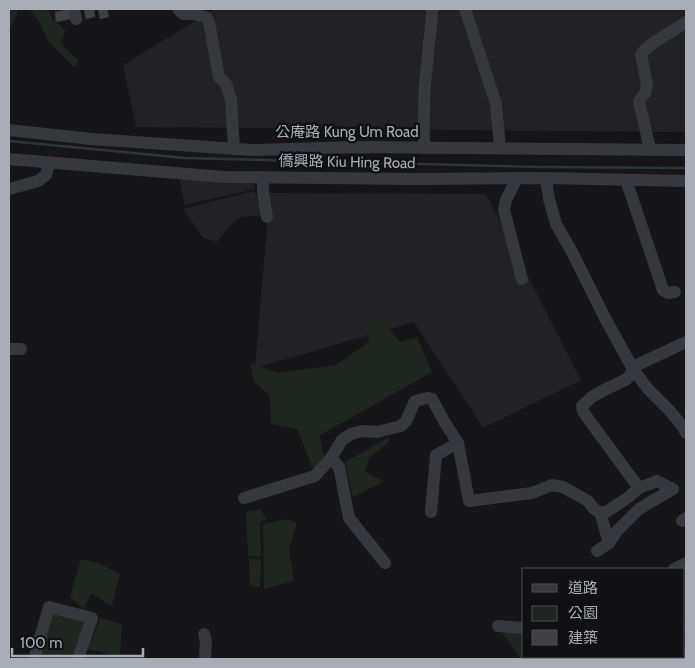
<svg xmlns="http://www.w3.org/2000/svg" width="695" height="668" viewBox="0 0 695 668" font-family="Cabin,'Noto Sans TC',sans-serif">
  <rect width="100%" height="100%" fill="#161618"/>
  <!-- built -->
  <g fill="#222225">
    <path d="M215 9H686V132L136 127 123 65Z"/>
    <path d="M179 178 254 183 255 189 185 205Z"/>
    <path d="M254 191 264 215 242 217 230 225 217 242 203 238 183 209Z"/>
    <path d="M270 193 486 194 581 380 483 428 414 322 255 368Z"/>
  </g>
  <!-- green -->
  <g fill="#1e261f">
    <path d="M9 9H17V16L9 30Z"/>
    <path d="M29 9H48L52 19 66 31 61 42 72 55 79 60 75 68 49 42 39 22Z"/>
    <path d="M379 316 400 342 417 337 432 372 319 436 325 459 314 471 297 429 271 424 270 396 254 381 250 363 278 373 336 365 369 342 365 323Z"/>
    <path d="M389 437V442L369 458 365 472 384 481 353 497 345 462Z"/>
    <path d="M261 509 266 520 260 522 261 557 248 556 246 512Z"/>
    <path d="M286 519 297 523 289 549 294 581 264 589 263 524Z"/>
    <path d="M249 558 261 560 260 587 250 586Z"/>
    <path d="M81 559 98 563 120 574 112 605 108 604 91 593 84 609 70 597Z"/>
    <path d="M686 574V615L684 617V575Z"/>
    <path d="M53 610 87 620 75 659H37Z"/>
    <path d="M100 618 122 624 120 657 88 649Z"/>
    <path d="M524 632V657H584L581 659H520L503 633Z"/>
    <path d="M595 657H649L648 659H596L598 658Z"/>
  </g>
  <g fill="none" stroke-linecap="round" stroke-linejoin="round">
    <!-- stream -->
    <g stroke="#2c353c" stroke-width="2.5">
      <path d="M9 141 185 158 542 167 686 168"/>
      <path d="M684 628 686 625"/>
      <path d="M660 659 661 657"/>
    </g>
  </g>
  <!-- building -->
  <g fill="#404145" stroke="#303034">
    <path d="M69 9 71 19 56 22 55 12Z"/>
    <path d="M84 9H94L95 17 86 19Z"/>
    <path d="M98 9H107L109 17 100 19Z"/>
  </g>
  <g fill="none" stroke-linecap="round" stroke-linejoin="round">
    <!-- minor -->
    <g stroke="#37383d" stroke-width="12">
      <path d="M74 9 76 19"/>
      <path d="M178 9 183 14H193L206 17 209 22 219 77 226 84 231 99 234 148"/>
      <path d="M465 9 496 104 500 148"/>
      <path d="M9 130 91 139 252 150 357 147 686 150"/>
      <path d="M424 148C423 117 424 86 428 55 429 39 432 24 432 9"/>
      <path d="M650 149 639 101 645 93 647 85 641 54C650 42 673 32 686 22"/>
      <path d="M9 159 224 177 413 179 546 178 686 181"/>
      <path d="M263 177V192L267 217"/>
      <path d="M517 178 506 200 504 210 522 279"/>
      <path d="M546 178 549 199 556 224 572 252 604 316 633 369 648 389 669 410 683 427 686 433"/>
      <path d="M626 180 663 290 668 293 675 292"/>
      <path d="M9 189 38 181 46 175 49 163"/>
      <path d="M9 349H21"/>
      <path d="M331 458 339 467 349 518 385 563"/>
      <path d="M639 488 589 420 583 411 582 406 592 397 602 391 627 379 637 365 686 342"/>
      <path d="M244 498 315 476 331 458 342 440 351 434 362 431 377 432 401 426 406 421 415 401 427 398 432 399 445 423 458 443 469 501 532 493 552 485 563 487 588 501 594 509 600 512H606L626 499 639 488 657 481 673 489 639 509 617 531 609 543 597 551"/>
      <path d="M431 512 436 455 458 443"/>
      <path d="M600 512 609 543"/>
      <path d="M682 521 686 518"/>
      <path d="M674 569 686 563"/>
      <path d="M498 626 524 628"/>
      <path d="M204 634 206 642 205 659"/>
      <path d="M684 655 686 651"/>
      <path d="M34 659 49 607 92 618 78 659"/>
    </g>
  </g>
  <g text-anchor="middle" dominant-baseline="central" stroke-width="5" stroke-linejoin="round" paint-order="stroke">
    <!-- street labels -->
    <g font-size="15" fill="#a8adb8" stroke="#111113">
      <text x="347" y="132">公庵路 Kung Um Road</text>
      <text transform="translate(347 162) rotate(1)">僑興路 Kiu Hing Road</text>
    </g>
  </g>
  <!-- border -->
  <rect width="695" height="668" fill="none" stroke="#a8adb8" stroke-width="20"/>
  <!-- legend -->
  <rect x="522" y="568" width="162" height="90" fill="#111113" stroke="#4d4f55"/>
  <rect x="532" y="584" width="25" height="8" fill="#37383d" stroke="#4d4f55"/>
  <text x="568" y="593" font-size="15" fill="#a8adb8">道路</text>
  <rect x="532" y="606" width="25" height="15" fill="#1e261f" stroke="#4d4f55"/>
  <text x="568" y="618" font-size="15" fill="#a8adb8">公園</text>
  <rect x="532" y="630" width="25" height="15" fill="#404145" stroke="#4d4f55"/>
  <text x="568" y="643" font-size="15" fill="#a8adb8">建築</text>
  <!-- scale -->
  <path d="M12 648v8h131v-8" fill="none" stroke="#a8adb8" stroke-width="2.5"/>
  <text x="20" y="648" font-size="15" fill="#a8adb8" stroke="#111113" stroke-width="4" paint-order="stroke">100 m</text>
</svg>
